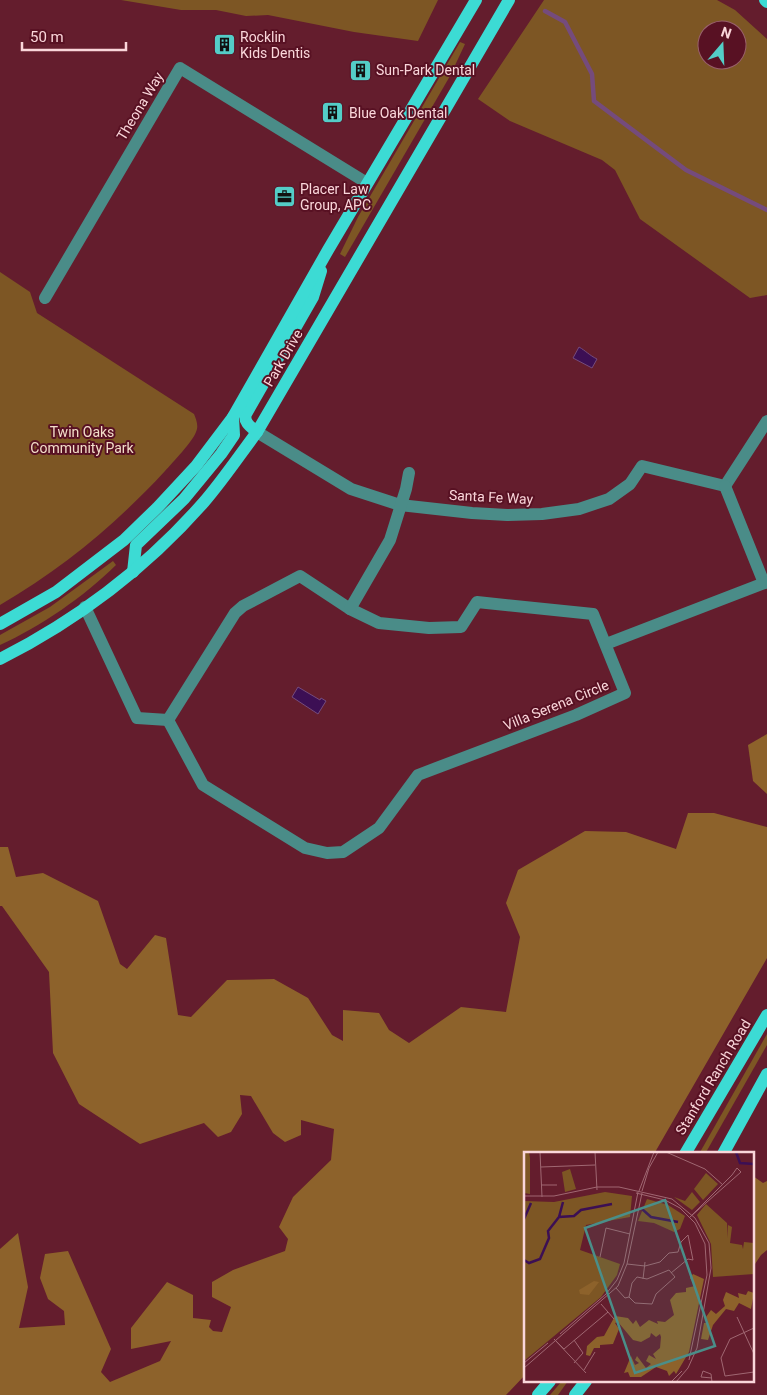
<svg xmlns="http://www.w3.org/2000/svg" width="767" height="1395" viewBox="0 0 767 1395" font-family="Roboto,sans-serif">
  <rect width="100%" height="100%" fill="#641d2d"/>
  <!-- green -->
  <g fill="#7d5624" fill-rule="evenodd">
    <path d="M121 0H438L418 41 354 32 268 15 246 16 216 10H181Z"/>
    <path d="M544 0H717L735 10 767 39V295L750 298 640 219 615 170 602 160 510 121 478 99ZM707 30H737V60H707Z"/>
    <path d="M460 42 465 44 450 76 345 257 340 254 358 217Z"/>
    <path d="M0 272 30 292 37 313 194 414C196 419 199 426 196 432 193 441 172 463 165 471 115 525 63 568 0 605Z"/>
    <path d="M113 561 116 565C85 596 40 627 0 645V635L50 607Z"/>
    <path d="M767 1034V1045L705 1154H699Z"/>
    <path d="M562 1381H568L558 1395H550Z"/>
  </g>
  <!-- forest -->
  <g fill="#8d622b">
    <path d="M767 734V794L753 781 748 745Z"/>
    <path d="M688 813H714L767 827V958L654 1154H526V1374L506 1395H0V1249L18 1233 28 1287 19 1328 65 1325 64 1311 48 1299 40 1278 45 1254 68 1251 111 1349 101 1372 110 1382 160 1361 171 1341 131 1349V1328L167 1282 193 1295V1318L211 1320 209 1327 213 1331 222 1332 231 1307 212 1297V1282L233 1270 285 1251 288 1239 279 1227 293 1197 331 1160 334 1129 301 1120V1135L285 1142 273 1133 251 1096 240 1095 242 1114 231 1132 218 1137 204 1123 140 1144 79 1104 53 1053 49 972 2 906H0V847H8L16 877 43 873 98 901 120 964 127 969 155 935 166 938 178 1015 191 1017 227 980 274 979 308 998 332 1035 343 1041V1010L379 1013 389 1030 409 1043 461 1007 506 1012 520 937 506 903 518 870 585 831 626 832 676 849Z"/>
    <path d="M753 1176 763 1183 767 1181V1250L761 1255 753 1267Z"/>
  </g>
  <!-- water -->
  <g fill="#3c0f54" stroke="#754b7c">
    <path d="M579 347C586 351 589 355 597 359L592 368 573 358Z"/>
    <path d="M298 687 320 700 321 698 326 701 318 714 292 697Z"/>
  </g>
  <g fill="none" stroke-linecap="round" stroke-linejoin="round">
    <!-- stream -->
    <path stroke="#754b7c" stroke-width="4.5" d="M545 11 565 22 592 74 594 101 686 170 767 210"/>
    <!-- minor -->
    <g stroke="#4a8c88" stroke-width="12">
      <path d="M45 298 180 68 367 183"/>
      <path d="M257 432 351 489 400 505 472 513 507 515 542 514 579 509 609 499 630 484 642 466 725 486 767 421"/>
      <path d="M725 486 764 583"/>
      <path d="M300 576 350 609 379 623 429 628 461 627 477 602 593 614 625 693 576 715 418 775 379 828 343 852 327 853 305 848 203 785 168 720 235 613 243 606Z"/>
      <path d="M85 607 137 718 168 720"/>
      <path d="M350 609 390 540 406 489 409 473"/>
      <path d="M606 644 767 582"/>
    </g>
    <!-- major -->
    <g stroke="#3cdbd4" stroke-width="12">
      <path d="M765 0 767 2"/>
      <path d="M257 432C251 427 243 422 246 414L313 297 321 271"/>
      <path d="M133 572 136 545 184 499 221 454 234 435 233 417"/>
      <path d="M0 624 56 592 124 540 157 508 196 466 233 417 328 250 476 0"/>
      <path d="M0 659C77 620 147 567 204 502 223 480 239 456 257 432L509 0"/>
      <path d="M685 1154 767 1015"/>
      <path d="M723 1154 767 1074"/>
      <path d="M538 1395 550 1381"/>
      <path d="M575 1395 586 1381"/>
    </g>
  </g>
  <!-- icons -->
  <defs>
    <symbol id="building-square" viewBox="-11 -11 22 22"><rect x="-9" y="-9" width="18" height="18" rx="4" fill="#54cdc7" stroke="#581123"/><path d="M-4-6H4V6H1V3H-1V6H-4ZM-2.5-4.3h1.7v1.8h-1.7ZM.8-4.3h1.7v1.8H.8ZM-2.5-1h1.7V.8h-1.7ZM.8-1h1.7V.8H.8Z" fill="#111"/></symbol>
    <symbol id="office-square" viewBox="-11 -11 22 22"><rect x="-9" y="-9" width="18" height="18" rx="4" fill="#54cdc7" stroke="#581123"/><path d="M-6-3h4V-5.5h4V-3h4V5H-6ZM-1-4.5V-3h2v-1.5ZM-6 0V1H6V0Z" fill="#111"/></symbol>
  </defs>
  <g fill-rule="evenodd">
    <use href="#building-square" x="212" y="32" width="25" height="25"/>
    <use href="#building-square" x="348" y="58" width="25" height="25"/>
    <use href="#building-square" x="320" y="100" width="25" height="25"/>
    <use href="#office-square" x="272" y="184" width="25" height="25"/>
  </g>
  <g text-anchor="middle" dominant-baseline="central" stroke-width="4" stroke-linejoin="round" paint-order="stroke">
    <!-- poi labels -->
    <g font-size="14" fill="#fad6da" stroke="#581123" text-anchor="start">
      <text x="240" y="37">Rocklin<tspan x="240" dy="16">Kids Dentis</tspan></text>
      <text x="376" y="70">Sun-Park Dental</text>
      <text x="349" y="113">Blue Oak Dental</text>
      <text x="300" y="189">Placer Law<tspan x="300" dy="16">Group, APC</tspan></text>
    </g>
    <!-- street labels -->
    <g font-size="14" fill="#fad6da" stroke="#581123">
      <text transform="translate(140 106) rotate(-59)">Theona Way</text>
      <text transform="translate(283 358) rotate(-60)">Park Drive</text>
      <text transform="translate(491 497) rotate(3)">Santa Fe Way</text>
      <text transform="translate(556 705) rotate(-22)">Villa Serena Circle</text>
      <text transform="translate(713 1077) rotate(-59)">Stanford Ranch Road</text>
    </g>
    <!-- park labels -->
    <g font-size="14" fill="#f3dfca" stroke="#581123">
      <text x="82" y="432">Twin Oaks<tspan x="82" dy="16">Community Park</tspan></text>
    </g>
  </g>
  <!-- overview -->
  <g transform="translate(524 1152)">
    <rect width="230" height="230" fill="#641d2d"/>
    <path d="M0 0H5L6 6V42L0 41ZM46 17 52 37 41 40 38 20ZM182 21 194 32 179 48 170 37ZM81 40 108 44 106 65 62 73 56 98 96 112 93 123 77 145 0 209V49L30 50ZM168 40 176 50 168 58 150 45 161 49ZM123 47 144 53 161 64 156 77 150 80 130 71 114 69ZM182 52 203 71 204 86V73L208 75 206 91 218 93 219 97 220 90 230 91V122L189 125 187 92 173 63Z" fill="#7d5624"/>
    <path d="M169 122 180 127 165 200 152 222 150 219 145 224 143 219 132 215 117 225H106L104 220 100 221 107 204 111 213 115 211 111 208 113 204 122 216 127 212 122 209 125 203 132 207 129 202 136 196 137 185 136 182 132 185 127 181 126 185 117 190 109 188 94 170 91 171 95 177 89 192 76 193V196H70L66 204 62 203 63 194 73 185 80 184 91 164 104 166 109 172 112 168 116 175 125 168 134 172 133 169 141 170 150 163 146 148 152 141 162 140V136L171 134 166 126ZM70 129 75 130 65 143 56 142 55 138ZM224 139 230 141 227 157 215 151 210 159 202 157 189 173 184 188 177 187 180 171H184L182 165 187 158 192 162 201 154 199 148 202 140 215 146 214 141 222 143Z" fill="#8d622b"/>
    <path fill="none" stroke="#3c0f54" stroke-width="2.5" d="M212 0 216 11 230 12M118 57 127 65 154 70M35 65 39 50M0 67 7 51M0 108 5 111 16 107 25 86 24 79 35 65 50 64 57 58 88 52"/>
    <path fill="none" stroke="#a06772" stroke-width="1" d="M16 0 18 45M71 0 73 38M142 0 181 17 199 33M17 15 71 13M213 16 217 20 166 65 208 23ZM17 33H33M115 39 130 0M118 39 125 16 134 0M112 41 141 48 156 56 171 71 181 92 183 123 165 208M0 44H30L73 35H95L148 47 171 66 185 91 187 116 173 196 164 216 152 230M76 105 82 76 106 82M103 112 121 114 136 110 145 101 154 100 157 90 164 83 169 108 164 107 147 121M145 118 151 125 132 142 128 152 111 151 105 145 108 131 113 125 123 127ZM119 127 121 110M92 136 101 146 105 145M77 152 90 167M213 165 230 202M230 176 206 187 197 206 201 224 230 220M36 182 82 142 93 128 100 111 114 40M40 197 30 187 62 221M40 197 84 160M0 211 24 191M50 211 59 201 50 188M0 216 94 134 103 112 118 41M60 218 71 200M188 226 177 225 179 219 187 222 188 230M147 230 158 219"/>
    <path fill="#4a8e89" fill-opacity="0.15" stroke="#4a8e89" stroke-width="2.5" d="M141 48 191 194 111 221 61 76Z"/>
    <rect width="230" height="230" fill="none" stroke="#fad6da" stroke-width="2.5"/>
  </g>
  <!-- north arrow -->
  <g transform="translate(722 45) rotate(19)"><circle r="24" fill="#581123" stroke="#99606c"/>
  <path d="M0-4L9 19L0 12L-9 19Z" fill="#54cdc7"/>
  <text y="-8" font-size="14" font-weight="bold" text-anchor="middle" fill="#fad6da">N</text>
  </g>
  <!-- scale -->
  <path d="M22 42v8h104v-8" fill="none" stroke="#fad6da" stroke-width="2.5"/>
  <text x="30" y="42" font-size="15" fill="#fad6da" stroke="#581123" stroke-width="4" paint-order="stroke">50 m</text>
</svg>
